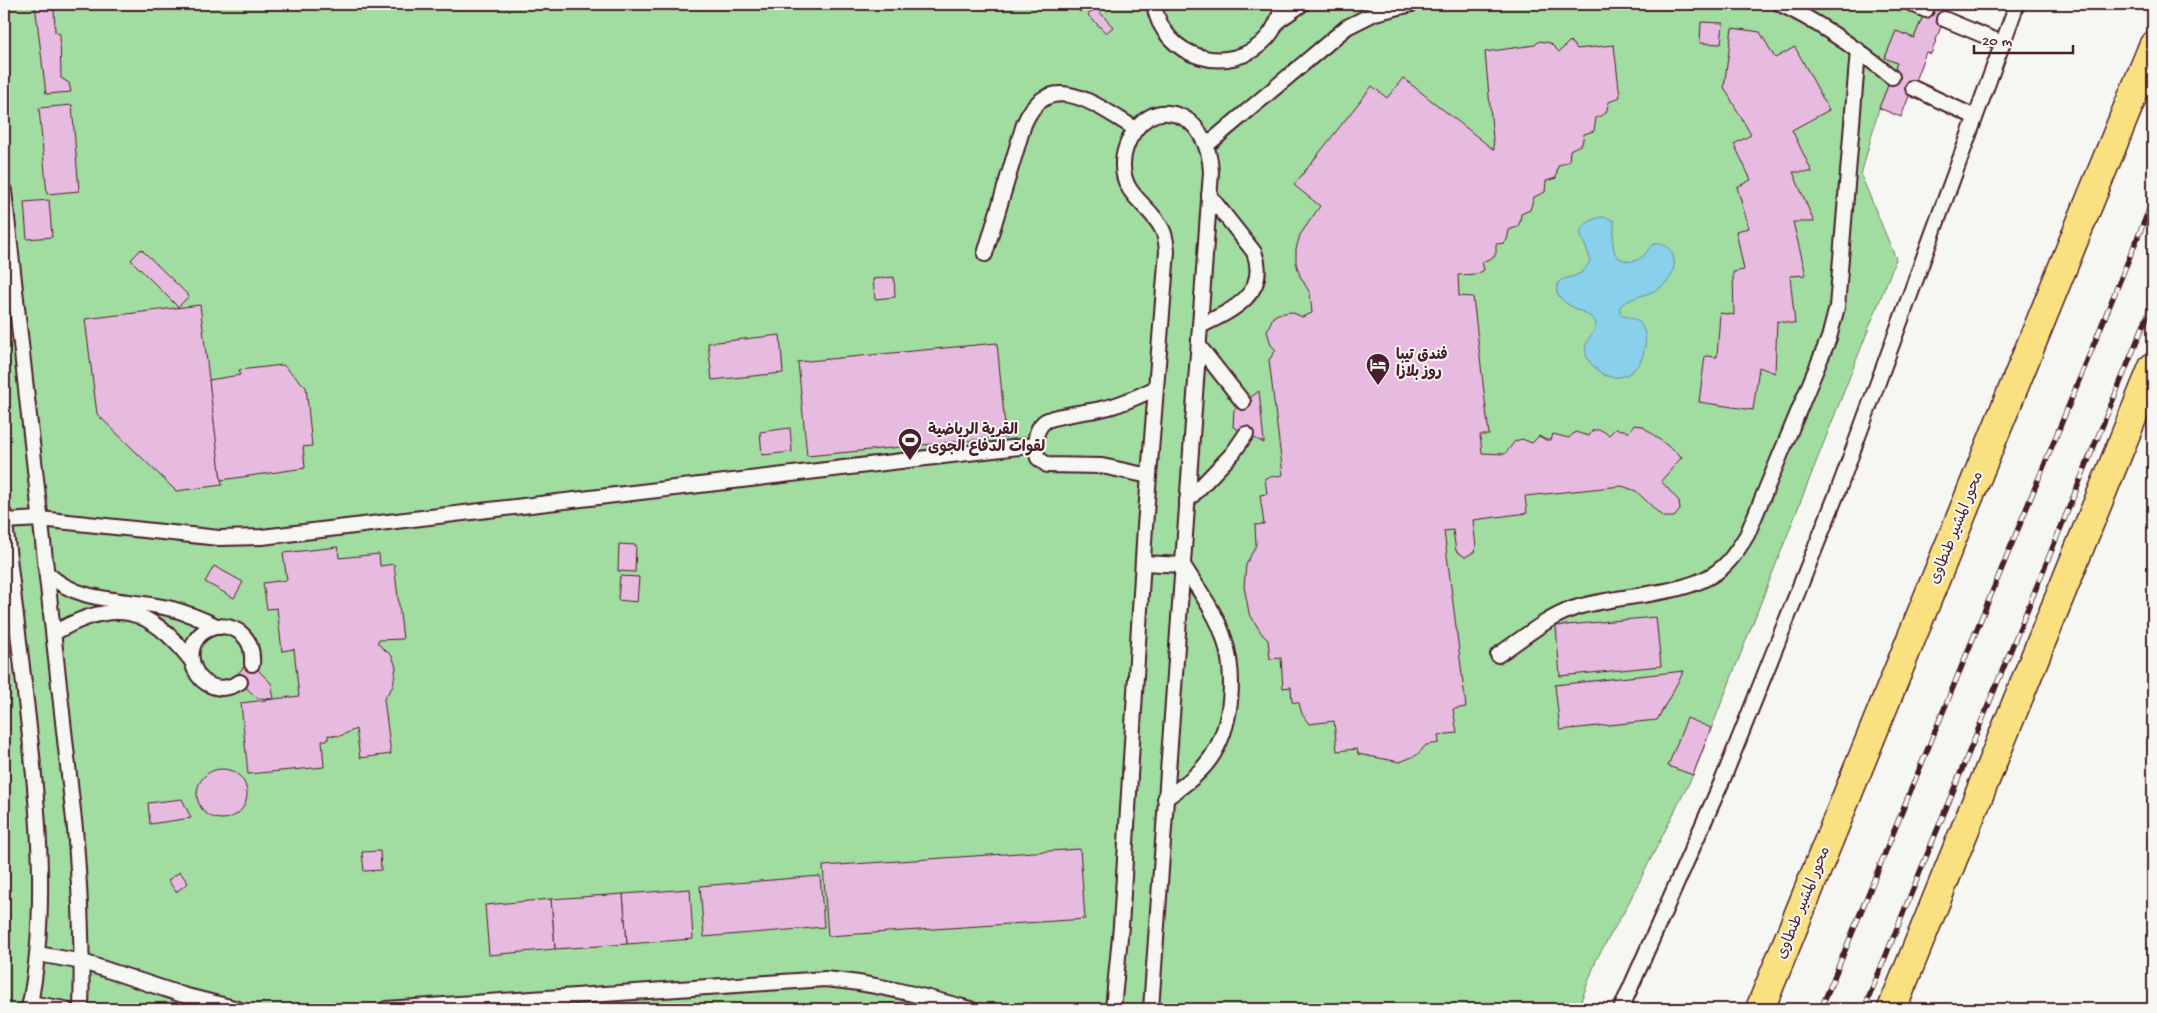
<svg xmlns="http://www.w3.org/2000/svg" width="2157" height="1013" viewBox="0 0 2157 1013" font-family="'Gochi Hand','Playpen Sans Arabic',sans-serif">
  <rect width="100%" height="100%" fill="#f6f6f2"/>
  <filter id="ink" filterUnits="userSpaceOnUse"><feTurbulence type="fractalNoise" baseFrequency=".02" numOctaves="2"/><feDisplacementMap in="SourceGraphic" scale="10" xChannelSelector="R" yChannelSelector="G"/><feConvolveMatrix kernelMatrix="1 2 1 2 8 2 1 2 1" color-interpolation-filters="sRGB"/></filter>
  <g filter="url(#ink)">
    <!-- green -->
    <path fill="#a1dca1" stroke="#767e66" d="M4 4H1928L1914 38 1896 31 1885 58 1897 63 1879 108 1861 175 1896 259 1693 775 1625 910 1597 958 1578 1009H4Z"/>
    <!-- water -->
    <path fill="#89d0eb" stroke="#70899e" d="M1600 217 1608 218 1614 221C1615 233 1607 255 1624 260 1629 262 1634 262 1639 259 1647 255 1648 246 1657 243L1666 246C1672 251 1675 258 1674 267 1668 298 1632 292 1620 307V314C1626 318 1633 317 1638 321 1654 335 1643 376 1618 377 1612 378 1604 376 1600 372 1564 344 1608 331 1592 318 1583 310 1553 303 1557 286 1560 273 1582 283 1590 260 1586 239 1567 229 1600 217Z"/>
    <!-- building -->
    <g fill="#e7bbe0" stroke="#4a1f2b">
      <path d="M35 4H61L54 8 55 32 60 34 61 78 69 83 71 92 46 94Z"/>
      <path d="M1072 4H1089L1080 12Z"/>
      <path d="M1928 4H1949L1931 54 1926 52 1901 117 1879 108 1897 63 1885 58 1896 31 1914 38Z"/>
      <path d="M1096 8 1113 27 1106 33 1088 15Z"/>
      <path d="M1701 22 1723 23 1721 44 1700 43Z"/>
      <path d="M1732 28 1760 32 1775 58 1795 47 1829 110 1792 130 1812 172H1793L1814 222H1793L1806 275 1790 276 1795 324 1777 321 1775 373 1759 367 1753 410 1699 402 1705 356 1717 357 1720 313 1734 315 1733 272 1744 270 1736 231 1749 228 1737 187 1751 180 1734 144 1751 135 1724 87Z"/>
      <path d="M1539 41 1550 43 1559 52 1570 41 1577 49 1614 45 1620 97 1609 102 1606 113 1596 118 1594 131 1584 134 1582 144 1570 150 1569 161 1558 166 1556 178 1546 181 1545 192 1534 197 1530 210 1521 214 1520 222 1517 227 1509 230 1507 240 1504 243 1496 244V253L1494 257 1482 262 1484 270 1477 274 1458 275 1459 296 1473 297 1489 435H1480L1482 453 1505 454 1515 441 1522 439 1532 443 1539 436 1546 440H1551L1553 434 1569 438 1575 432 1589 436 1593 430H1601L1609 435 1615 429 1624 430 1628 433 1634 425 1642 426 1682 457 1661 481 1679 501 1680 510 1674 517H1663L1636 491 1622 486 1525 496 1527 513 1473 520 1476 547 1474 552 1465 557 1456 551 1453 530 1444 531 1466 707 1453 709 1457 733 1438 735 1439 743 1426 745 1417 755 1400 762 1358 754 1357 749 1337 751 1334 721 1309 724 1302 714 1299 703 1292 702 1291 687 1283 688 1281 658 1270 659 1268 640 1262 634 1249 613 1244 586 1246 565 1256 545 1255 525 1264 524 1260 495 1267 494 1265 478 1283 475 1269 360 1276 350 1271 345 1267 331 1273 317 1278 314 1291 312 1302 317 1312 313 1310 293 1300 276 1296 263V249L1300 235 1320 206 1294 185 1372 86 1387 98 1403 78 1494 150 1485 52 1535 45Z"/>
      <path d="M72 105 79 191 47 194 39 108Z"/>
      <path d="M49 200 52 237 27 239 24 202Z"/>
      <path d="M141 249 189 296 178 307 131 260Z"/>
      <path d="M894 277 895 297 875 299 873 279Z"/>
      <path d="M200 305 222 485 176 491 97 414 85 319Z"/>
      <path d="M780 335 783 373 712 380 708 343Z"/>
      <path d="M997 343 1006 437 807 456 798 362Z"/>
      <path d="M283 365 306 387 312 446 303 447 305 468 221 480 209 380 240 375 239 370Z"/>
      <path d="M1259 391 1264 443 1233 427 1234 410Z"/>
      <path d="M790 428 792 452 762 455 760 432Z"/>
      <path d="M619 544 636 545 635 572 618 571Z"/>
      <path d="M338 547 339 558 379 554 380 566 394 564 403 639 378 640V644L392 656 396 667 393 686 384 699 391 754 360 758 356 729 340 736 328 735V740H322L324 767 248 774 241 703 299 696 294 649 282 651 277 608 267 609 263 583 287 580 283 553Z"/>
      <path d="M214 566 243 582 234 598 205 582Z"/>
      <path d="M620 576 639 577 637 602 618 600Z"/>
      <path d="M1656 617 1661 666 1560 676 1556 626Z"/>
      <path d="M249 661 271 683 274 699 257 698 235 677Z"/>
      <path d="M1684 671 1657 720 1560 730 1555 685Z"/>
      <path d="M1687 718 1711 728 1693 775 1668 766Z"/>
      <circle cx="222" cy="794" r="25"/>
      <path d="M182 799 191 818 150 824 148 803Z"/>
      <path d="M1080 849 1085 919 828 936 823 866Z"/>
      <path d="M380 851 381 870 364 871 362 852Z"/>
      <path d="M180 872 188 883 176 892 168 880Z"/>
      <path d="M820 876 824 927 704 937 700 886Z"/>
      <path d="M690 889 693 939 627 944 623 894Z"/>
      <path d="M623 894 627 944 555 949 551 899Z"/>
      <path d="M551 899 555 949 489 955 485 905Z"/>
    </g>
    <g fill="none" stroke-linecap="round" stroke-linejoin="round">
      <defs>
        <g id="lane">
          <path d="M1154 4C1162 58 1230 79 1267 38 1276 28 1280 16 1283 4"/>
          <path d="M1780 4C1821 23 1856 48 1892 77"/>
          <path d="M1912 4 1926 10"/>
          <path d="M1944 19 2002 43"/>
          <path d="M1279 20 1302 4"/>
          <path d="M1913 88 1975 117"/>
          <path d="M1207 145 1347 27 1375 13 1412 4"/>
          <path d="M4 191 75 829C80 889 83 949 81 1009"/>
          <path d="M985 254 1024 124C1049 65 1100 108 1136 129"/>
          <path d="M1200 326C1231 311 1270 294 1254 252L1209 195"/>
          <path d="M1199 346 1243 402"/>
          <path d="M1149 476 1102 466 1047 465 1038 458C1034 446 1034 431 1044 422 1053 415 1091 412 1105 408 1123 404 1139 396 1156 388"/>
          <path d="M1187 501 1233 453 1246 434"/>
          <path d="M4 514C12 588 22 662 30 737 40 827 47 920 29 1009"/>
          <path d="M5 521 40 519 219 538 262 537 1036 445"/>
          <path d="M1143 563 1183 565C1197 588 1216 612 1224 638 1236 675 1233 726 1210 759 1198 776 1181 787 1165 799"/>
          <path d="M48 574C81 605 130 598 172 609 188 613 204 620 219 627"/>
          <path d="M54 633C114 598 149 606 191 660"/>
          <path d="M1498 655C1522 639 1545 619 1572 609 1617 593 1691 598 1724 566 1734 557 1740 546 1747 535L1829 338 1837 307 1858 50"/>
          <path d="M240 682C198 708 169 639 215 627 223 625 231 627 238 631 250 639 253 650 252 664"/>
          <path d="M38 954 83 962 183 995 238 1009"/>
          <path d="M30 1003 65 1009"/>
          <path d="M386 1009 825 979C875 983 922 996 970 1009"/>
          <path d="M1113 1009 1121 926 1145 526 1167 251C1166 243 1166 236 1162 229 1150 205 1123 196 1123 166 1122 143 1142 110 1168 113 1198 116 1210 147 1211 172L1151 1009"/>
          <path d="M1621 1009 1723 779 1838 491 2017 4"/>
        </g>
        <g id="highway">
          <path d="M1760 1009 2153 46"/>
          <path d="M1892 1009 2153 367"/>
        </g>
      </defs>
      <!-- lane casing -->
      <use href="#lane" stroke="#4a1f2b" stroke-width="18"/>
      <!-- highway casing -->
      <use href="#highway" stroke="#4a1f2b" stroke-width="31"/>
      <!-- lane -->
      <use href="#lane" stroke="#f6f6f2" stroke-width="14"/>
      <!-- highway -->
      <use href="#highway" stroke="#f9e181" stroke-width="28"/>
      <defs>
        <g id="rail">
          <path d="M1821 1009 2153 200"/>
          <path d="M1864 1009 2153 302"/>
        </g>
      </defs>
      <!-- rail casing -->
      <use href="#rail" stroke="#4a1f2b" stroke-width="5.5"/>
      <!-- rail -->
      <use href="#rail" stroke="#f6f6f2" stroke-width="4" stroke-dasharray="11" stroke-linecap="butt"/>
    </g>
  </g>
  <!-- icons -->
  <defs>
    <symbol id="hotel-pin" viewBox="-11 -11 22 30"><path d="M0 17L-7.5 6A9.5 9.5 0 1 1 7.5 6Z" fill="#4a1f2b" stroke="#f6f6f2"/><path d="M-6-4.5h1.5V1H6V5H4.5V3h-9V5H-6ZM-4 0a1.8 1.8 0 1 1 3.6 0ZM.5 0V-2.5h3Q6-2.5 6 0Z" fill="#fff"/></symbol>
    <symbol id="stadium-pin" viewBox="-11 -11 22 30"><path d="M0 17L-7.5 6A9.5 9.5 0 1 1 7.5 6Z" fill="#4a1f2b" stroke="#f6f6f2"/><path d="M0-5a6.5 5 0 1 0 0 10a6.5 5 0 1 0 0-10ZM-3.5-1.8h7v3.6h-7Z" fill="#fff"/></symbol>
  </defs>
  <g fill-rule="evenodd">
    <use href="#hotel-pin" x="1364" y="351" width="28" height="38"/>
    <use href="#stadium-pin" x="896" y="426" width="28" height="38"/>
  </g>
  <g text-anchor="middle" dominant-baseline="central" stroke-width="4" stroke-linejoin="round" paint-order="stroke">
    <!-- poi labels -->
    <g font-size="15" font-weight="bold" fill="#4a1f2b" stroke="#f6f6f2" text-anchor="start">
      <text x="1396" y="356">فندق تيبا<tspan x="1396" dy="17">روز بلازا</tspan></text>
      <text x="928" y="431">القرية الرياضية<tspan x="928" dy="17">لقوات الدفاع الجوى</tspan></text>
    </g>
    <!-- street labels -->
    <g font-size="15" fill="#4a1f2b" stroke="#f6f6f2">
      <text transform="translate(1957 528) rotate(-68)">محور المشير طنطاوى</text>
      <text transform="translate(1804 903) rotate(-68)">محور المشير طنطاوى</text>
    </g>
  </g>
  <!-- margin -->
  <rect width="2157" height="1013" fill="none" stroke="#f6f6f2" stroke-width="20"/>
  <rect x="10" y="10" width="2137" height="993" fill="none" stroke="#4a1f2b" stroke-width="2" filter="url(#ink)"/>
  <!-- scale -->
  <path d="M1974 45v8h99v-8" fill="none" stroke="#4a1f2b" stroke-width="2.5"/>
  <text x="1982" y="45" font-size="15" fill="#4a1f2b" stroke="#f6f6f2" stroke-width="4" paint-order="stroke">20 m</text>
</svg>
